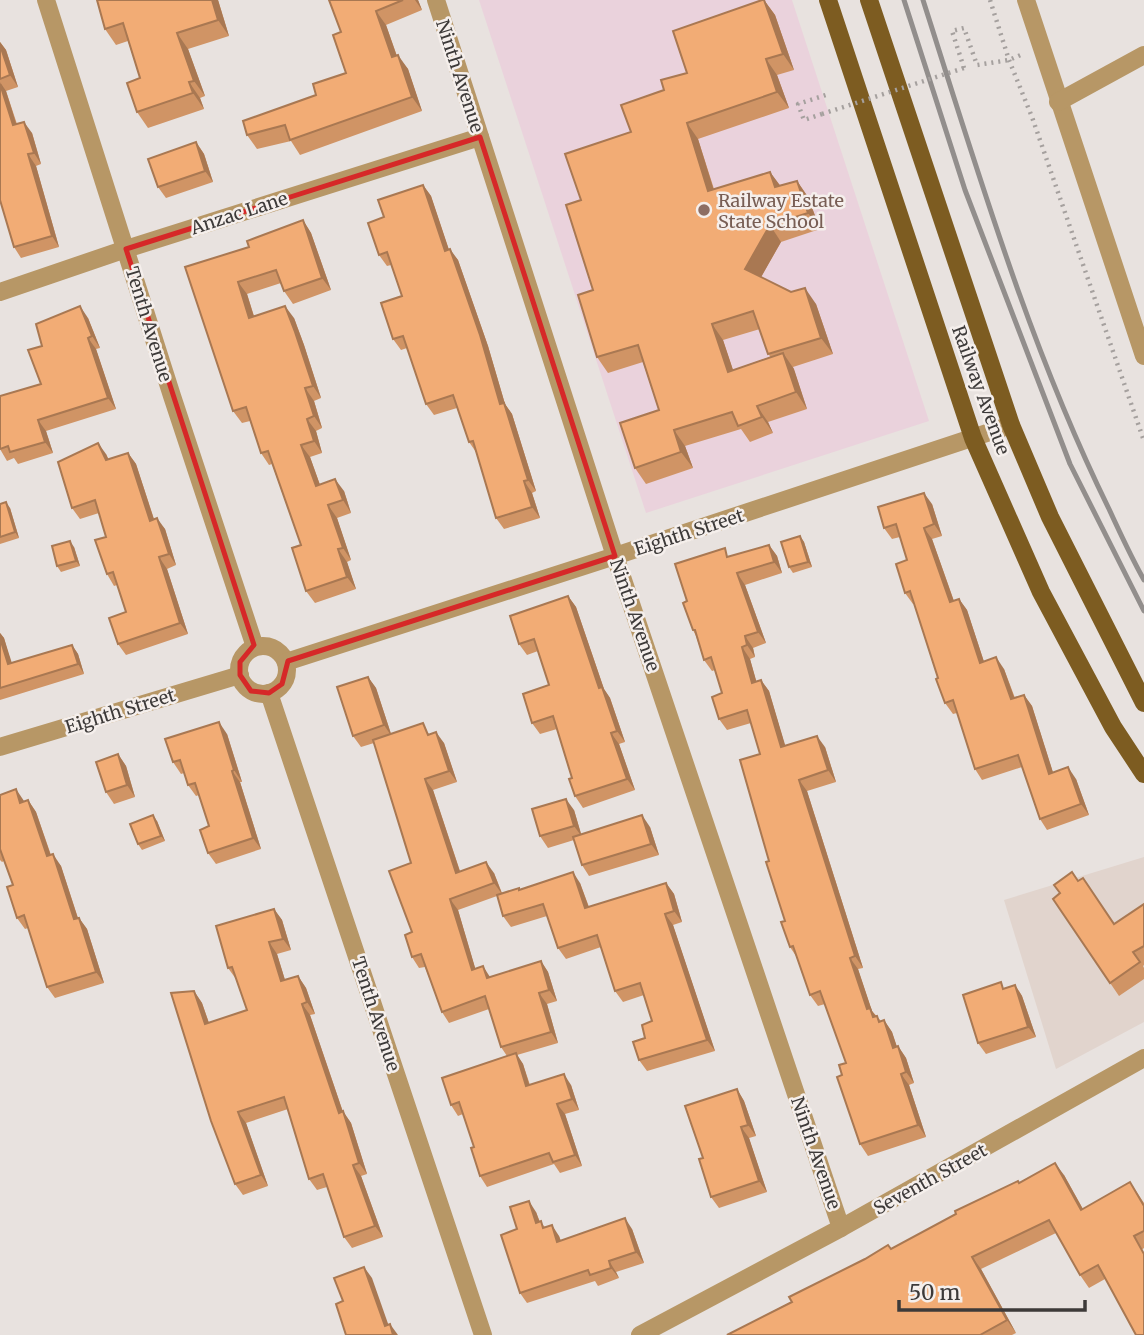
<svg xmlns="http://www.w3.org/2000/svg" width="1144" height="1335" viewBox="0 0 1144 1335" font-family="Merriweather,serif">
  <rect width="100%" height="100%" fill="#e8e2df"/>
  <!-- built -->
  <path fill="#e1d4cd" d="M1144 857V1022L1056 1069 1004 900Z"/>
  <!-- education -->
  <path fill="#ead2dc" d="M479 0H792L929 421 646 513Z"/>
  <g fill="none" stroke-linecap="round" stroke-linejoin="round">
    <!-- path -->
    <g stroke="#a5a09e" stroke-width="4.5" stroke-dasharray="2 5" stroke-linecap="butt">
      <path d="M990 0 1009 60 1032 117 1144 441"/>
      <path d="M964 68 952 31 964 28 977 65 1009 60 1023 54"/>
      <path d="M822 114 804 120 798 104 829 94"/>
    </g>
    <!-- minor -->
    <g stroke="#b79766" stroke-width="18">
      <path d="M46 0 172 396 255 647"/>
      <path d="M436 0 615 556 841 1228"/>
      <path d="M1026 0 1144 356"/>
      <path d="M1058 102 1144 55"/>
      <path d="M0 292 126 249 480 137"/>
      <circle cx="263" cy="670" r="24"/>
      <path d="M286 662 615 556 1011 425"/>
      <path d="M269 693 483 1335"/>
      <path d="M0 747 240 675"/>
      <path d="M640 1335 841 1228 1144 1058"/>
    </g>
    <!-- major -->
    <g stroke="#7d5c21" stroke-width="18">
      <path d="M828 0 973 438 1041 592 1113 727 1144 774"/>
      <path d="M869 0 1011 425 1050 517 1144 703"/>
    </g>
    <!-- rail -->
    <g stroke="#928e8c" stroke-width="5">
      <path d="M904 0 965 190 1070 464 1144 611"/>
      <path d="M923 0C978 172 1029 346 1109 509 1120 533 1131 557 1144 580"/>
    </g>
    <!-- path-bridge -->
    <path stroke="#a5a09e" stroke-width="4.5" stroke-dasharray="2 5" stroke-linecap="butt" d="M822 114 964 68"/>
  </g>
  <!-- wall -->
  <g fill="#d09465" fill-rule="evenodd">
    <path d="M97 0H218L229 36 188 49 205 96 200 98 204 109 148 128 137 112 140 78 128 41 116 45 105 29Z"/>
    <path d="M329 0H418L422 10 386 25 397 56 408 69 422 111 300 155 291 141 257 149 247 135 316 95 346 73 341 32Z"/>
    <path d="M764 0 775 15 794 70 777 75 789 108 698 139 714 189 770 172 780 186 797 181 808 197 820 229 781 242 761 277 816 304 833 354 793 367 807 409 768 422 773 433 750 442 741 429 685 446 693 468 646 484 635 468 659 410 643 362 608 373 597 357 593 290 581 200 631 132 664 90 687 73ZM760 329 770 357 733 370 723 340Z"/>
    <path d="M0 42 6 50 18 87 6 91 17 124 32 133 41 164 36 166 59 247 21 258 14 247 0 200Z"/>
    <path d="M196 142 204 154 213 182 166 198 158 187Z"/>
    <path d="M423 185 431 196 449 250 458 260 488 346 505 404 512 414 536 491 532 493 540 518 504 529 496 518 476 452 469 442 457 408 434 415 426 404 407 348 401 350 393 339 402 296 391 265 387 266 379 255 384 217Z"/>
    <path d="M303 220 311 233 331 290 293 304 284 291 281 283 247 294 254 316 294 318 304 345 321 398 314 401 322 428 316 431 322 453 310 457 320 485 344 491 351 513 337 518 351 560 347 562 356 589 315 603 306 591 301 545 272 464 269 465 261 453 250 421 242 423 233 411 185 267 249 247Z"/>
    <path d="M88 318 100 348 96 349 116 409 46 431 53 453 18 464 14 458 7 461 0 449 41 384 42 346Z"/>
    <path d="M128 453 136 464 154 519 165 529 176 565 167 569 188 634 126 655 118 644 126 612 117 585 114 586 107 574 106 537 99 513 80 519 72 508 106 454 109 460Z"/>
    <path d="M0 504 10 508 19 538 0 544Z"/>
    <path d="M932 504 942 536 932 539 954 601 959 599 967 610 984 662 1004 669 1015 698 1024 695 1032 706 1053 773 1076 779 1089 815 1047 830 1040 819 1022 767 982 780 975 769 957 713 953 714 945 703 938 678 914 604H913L905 593 907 560 900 537 892 539 884 528Z"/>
    <path d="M800 536 804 542 812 567 793 573 789 567Z"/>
    <path d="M769 545 777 556 782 573 745 585 766 643 753 648 755 657 750 659 756 681 761 680 769 691 785 746 825 747 836 782 807 791 863 968 858 969 872 1011 881 1021 884 1020 892 1032 897 1047 898 1046 906 1058 914 1083 909 1085 926 1137 868 1156 860 1144 842 1075 846 1063 825 1004 818 1006 810 995 796 956 790 947 785 921 769 861 760 754 751 723 727 730 719 719 722 693 715 670 712 671 704 660 696 636 693 630 687 601 730 556Z"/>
    <path d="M74 547 80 566 61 572 57 566Z"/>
    <path d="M568 596 576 607 604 689 610 698 625 742 619 744 635 790 583 808 575 796 572 778 557 729 540 734 532 723 549 685 538 651 527 655 519 644Z"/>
    <path d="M0 633 4 638 11 663 72 645 78 654 84 674 0 700Z"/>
    <path d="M368 677 376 688 391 734H431L444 743 457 782 433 790 460 871 494 873 502 893 520 890 580 883 589 907 666 883 674 894 682 922 673 925 715 1051 647 1071 639 1060 645 1038 652 1021 644 995 623 1002 615 991 601 947 566 959 558 948 547 916 511 927 503 916 497 896 458 910 475 968 490 977 541 961 548 972 557 1001 547 1004 558 1043 517 1055 523 1064 530 1085H571L579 1110 565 1114 582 1166 560 1173 554 1164 487 1187 480 1176 474 1147 463 1114 458 1116 451 1105 507 1056 501 1047 489 1009 449 1023 442 1012 425 967 419 968 412 957V932L411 863 374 743 361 747 353 736Z"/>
    <path d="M227 734 242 782H240L261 849 216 864 208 853 209 826 199 795 196 796 188 785 184 773 181 774 173 762Z"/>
    <path d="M118 754 126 766 135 797 114 804 106 792Z"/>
    <path d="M0 795 24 802 28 800 36 812 51 855 61 866 78 918H79L87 929 104 983 55 998 47 987 28 928 25 929 17 918 13 885 4 861 2 862 0 860Z"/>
    <path d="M574 810 581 834 650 827 659 855 589 876 582 865 574 840 548 848 540 836Z"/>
    <path d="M157 821 165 841 142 850 138 844Z"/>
    <path d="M1078 881 1115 924 1144 904V965L1143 966 1144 968V979L1119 996 1053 899Z"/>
    <path d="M274 909 282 920 291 950 277 954 285 980 298 976 306 988 315 1014 310 1015 343 1112 351 1123 367 1174 361 1176 383 1237 352 1248 344 1237 327 1187 317 1190 309 1179 288 1109 246 1123 268 1186 243 1195 235 1184 194 991 202 1003 209 1023 247 1010 236 979 228 968Z"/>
    <path d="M1015 985 1022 996 1036 1037 986 1054 978 1043 1006 988Z"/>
    <path d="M737 1089 744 1101 756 1136 749 1138 767 1192 719 1208 711 1197Z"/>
    <path d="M1064 1175 1083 1209 1130 1182 1144 1203V1248L1105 1279 1089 1288 1080 1275 1056 1233 981 1269 1016 1333 1012 1335H727L1020 1183Z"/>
    <path d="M536 1212 540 1222 546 1228 559 1236 561 1241 632 1229 644 1263 616 1272 619 1278 598 1286 595 1281 527 1303 520 1293 517 1229Z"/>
  </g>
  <!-- shaded-wall -->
  <g fill="#a97852">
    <path d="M212 0H218L229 36 218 20Z"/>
    <path d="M415 0H418L422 10Z"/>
    <path d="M764 0 775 15 794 70 783 54Z"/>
    <path d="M376 11 386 25 402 71 392 57Z"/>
    <path d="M177 33 188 49 205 96 194 81Z"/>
    <path d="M0 42 6 50 18 87 10 75 0 45Z"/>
    <path d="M398 55 408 69 422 111 412 97Z"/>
    <path d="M766 59 777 75 789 108 777 92Z"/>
    <path d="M0 82 6 91 20 136 13 125Z"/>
    <path d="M189 82 200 98 204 109 193 93Z"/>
    <path d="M24 122 32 133 41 164 34 153Z"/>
    <path d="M687 123 698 139 719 207 708 191Z"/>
    <path d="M196 142 204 154 213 182 205 171Z"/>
    <path d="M28 154 36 166 59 247 52 236Z"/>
    <path d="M770 172 782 188 775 187Z"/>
    <path d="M797 181 808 197 820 229 808 213Z"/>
    <path d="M423 185 431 196 453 262 445 251Z"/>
    <path d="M303 220 311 233 331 290 322 278Z"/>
    <path d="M770 225 781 242 756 286 745 269Z"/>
    <path d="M450 249 458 260 488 346 505 404 512 414 536 491 528 480 500 404Z"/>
    <path d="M238 282 247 294 258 330 249 318Z"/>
    <path d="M805 288 816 304 833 354 821 338Z"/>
    <path d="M80 306 88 318 100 348 92 336Z"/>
    <path d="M285 306 294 318 304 345 321 398 313 386Z"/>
    <path d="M712 324 723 340 739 388 728 372Z"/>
    <path d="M88 338 96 349 116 409 108 398Z"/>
    <path d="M783 353 794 369 807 409 796 392Z"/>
    <path d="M305 388 314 401 322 428 314 416Z"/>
    <path d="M757 406 768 422 773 433 762 417Z"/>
    <path d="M307 419 316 431 322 453 314 441Z"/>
    <path d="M38 420 46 431 53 453 45 442Z"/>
    <path d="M674 430 685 446 693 468 681 452Z"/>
    <path d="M98 443 106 454 114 472 106 460Z"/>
    <path d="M301 445 310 457 325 499 316 486Z"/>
    <path d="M128 453 136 464 158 532 150 521Z"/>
    <path d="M335 479 344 491 351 513 343 500Z"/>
    <path d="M524 481 532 493 540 518 532 507Z"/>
    <path d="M924 493 932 504 942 536 934 524Z"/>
    <path d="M6 502 10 508 19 538 15 532Z"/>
    <path d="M328 505 337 518 351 560 343 548Z"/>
    <path d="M157 518 165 529 176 565 169 554Z"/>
    <path d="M924 528 932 539 958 613 950 602Z"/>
    <path d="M800 536 804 542 812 567 808 562Z"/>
    <path d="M70 541 74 547 80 566 76 561Z"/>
    <path d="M769 545 777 556 782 573 774 562Z"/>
    <path d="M338 549 347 562 356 589 347 577Z"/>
    <path d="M159 557 167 569 188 634 180 623Z"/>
    <path d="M737 573 745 585 766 643 758 632Z"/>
    <path d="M568 596 576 607 604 689 610 698 625 742 617 731 599 688Z"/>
    <path d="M959 599 967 610 988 674 980 663Z"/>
    <path d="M0 633 4 638 15 673 8 664 0 638Z"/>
    <path d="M745 636 753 648 755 657 747 645Z"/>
    <path d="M72 645 78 654 84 674 78 664Z"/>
    <path d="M742 647 750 659 760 694 752 683Z"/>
    <path d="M996 657 1004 669 1019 711 1011 699Z"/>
    <path d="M368 677 376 688 392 737 384 725Z"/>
    <path d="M761 680 769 691 789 758 781 747Z"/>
    <path d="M1024 695 1032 706 1057 785 1049 774Z"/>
    <path d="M219 722 227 734 242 782 234 770Z"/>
    <path d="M436 732 444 743 457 782 449 771Z"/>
    <path d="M611 733 619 744 635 790 627 779Z"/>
    <path d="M817 736 825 747 836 782 828 770Z"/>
    <path d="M118 754 126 766 135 797 127 785Z"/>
    <path d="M1068 767 1076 779 1089 815 1081 804Z"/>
    <path d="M232 771 240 782 261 849 253 838Z"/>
    <path d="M425 779 433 790 464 884 456 873Z"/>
    <path d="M799 780 807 791 863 968 855 956Z"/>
    <path d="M16 789 24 801 28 814 20 803Z"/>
    <path d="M566 799 574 810 582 837 574 826Z"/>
    <path d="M28 800 36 812 55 868 47 856Z"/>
    <path d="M153 815 157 821 165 841 161 836Z"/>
    <path d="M642 815 650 827 659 855 651 844Z"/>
    <path d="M53 854 61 866 82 931 74 919Z"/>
    <path d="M486 862 494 873 502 894 494 883Z"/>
    <path d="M573 872 580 883 593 919 585 908Z"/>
    <path d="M666 883 674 894 682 922 674 911Z"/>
    <path d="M450 899 458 910 479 981 472 970Z"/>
    <path d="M274 909 282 920 291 950 283 939Z"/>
    <path d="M665 914 673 925 715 1051 707 1040Z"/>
    <path d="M79 918 87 929 104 983 96 972Z"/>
    <path d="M269 942 277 954 289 993 281 981Z"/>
    <path d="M850 958 858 969 872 1011 878 1019 881 1029 867 1009Z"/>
    <path d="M541 961 548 972 557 1001 549 990Z"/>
    <path d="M483 966 490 977 487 978Z"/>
    <path d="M298 976 306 988 315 1014 307 1002Z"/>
    <path d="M1015 985 1022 996 1036 1037 1028 1027Z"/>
    <path d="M194 991 202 1003 213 1035 205 1024Z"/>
    <path d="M539 993 547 1004 558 1043 551 1032Z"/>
    <path d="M302 1004 310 1015 347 1124 339 1113Z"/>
    <path d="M884 1020 892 1032 901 1059 893 1048Z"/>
    <path d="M898 1046 906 1058 914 1083 906 1072Z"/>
    <path d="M516 1053 523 1064 533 1097 526 1086Z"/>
    <path d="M564 1074 571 1085 579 1110 572 1099Z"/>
    <path d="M901 1074 909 1085 926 1137 918 1125Z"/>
    <path d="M737 1089 744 1101 756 1136 748 1125Z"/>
    <path d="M557 1104 565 1114 582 1166 575 1155Z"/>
    <path d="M343 1111 351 1123 367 1174 359 1163Z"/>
    <path d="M238 1112 246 1123 268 1186 261 1175Z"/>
    <path d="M741 1127 749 1138 767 1192 759 1181Z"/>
    <path d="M1055 1163 1064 1175 1090 1222 1081 1210Z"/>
    <path d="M353 1165 361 1176 383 1237 375 1226Z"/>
    <path d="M529 1201 536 1212 544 1234 536 1223Z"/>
    <path d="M625 1218 632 1229 644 1263 636 1252Z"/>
    <path d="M552 1225 559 1236 565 1253 557 1242Z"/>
    <path d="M972 1257 981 1269 1016 1333 1007 1320Z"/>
    <path d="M609 1261 616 1272 619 1278 611 1268Z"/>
    <path d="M364 1267 372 1278 392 1335 385 1326Z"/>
    <path d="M390 1324 398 1335H393Z"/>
  </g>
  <!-- building -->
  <g fill="#f2ac75" stroke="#a97852" stroke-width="2">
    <path d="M97 0H212L218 20 177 33 194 81 189 82 193 93 137 112 127 83 140 78 123 23 105 29Z"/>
    <path d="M329 0H403L376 11 392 57 398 55 412 97 290 140 285 125 247 135 243 121 316 95 313 84 346 73 333 35 341 32Z"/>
    <path d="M762 0H764L783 54 766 59 777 92 687 123 708 191 770 172 775 187 797 181 808 213 770 225 745 269 791 292 805 288 821 338 768 354 753 311 712 324 728 372 783 353 796 392 757 406 762 417 738 426 732 412 674 430 681 452 635 468 620 423 659 410 638 345 597 357 578 295 593 290 566 205 581 200 565 154 631 132 621 105 664 90 661 80 687 73 673 31Z"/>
    <path d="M0 45 10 75 0 79Z"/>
    <path d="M0 84 13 125 24 122 34 153 28 154 52 236 14 247 0 200Z"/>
    <path d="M196 142 205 171 158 187 148 159Z"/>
    <path d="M423 185 445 251 450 249 480 335 500 404 504 403 528 480 524 481 532 507 496 518 473 441 469 442 453 395 426 404 403 336 393 339 381 303 402 296 387 252 379 255 368 223 384 217 378 200Z"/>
    <path d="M303 220 322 278 284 291 276 270 238 282 249 318 285 306 295 332 313 386 305 388 314 416 307 419 314 441 301 445 316 486 335 479 343 500 328 505 343 548 338 549 347 577 306 591 292 548 301 545 268 451 261 453 246 407 233 411 185 267 249 247 247 241Z"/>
    <path d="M80 306 92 336 88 338 108 398 38 420 45 442 10 452 8 446 0 449V396L41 384 28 350 42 346 36 324Z"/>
    <path d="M98 443 106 460 128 453 150 521 157 518 169 554 159 557 180 623 118 644 109 618 126 612 113 572 107 574 95 540 106 537 95 500 72 508 58 462Z"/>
    <path d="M924 493 934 524 924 528 950 602 959 599 980 663 996 657 1011 699 1024 695 1049 774 1068 767 1081 804 1040 819 1018 755 975 769 953 700 945 703 936 679 938 678 910 591 905 593 896 564 907 560 896 524 884 528 878 507Z"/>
    <path d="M6 502 15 532 0 537V504Z"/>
    <path d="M800 536 808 562 789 567 781 542Z"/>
    <path d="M70 541 76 561 57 566 52 546Z"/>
    <path d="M769 545 774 562 737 573 758 632 745 636 747 645 742 647 752 683 761 680 781 747 817 736 828 770 799 780 855 956 850 958 867 1009 870 1008 873 1017 877 1016 879 1022 884 1020 893 1048 898 1046 906 1072 901 1074 918 1125 860 1144 837 1077 842 1075 839 1065 846 1063 820 991 810 995 793 946 790 947 781 922 785 921 766 862 769 861 740 760 760 754 747 710 719 719 712 697 722 693 711 657 704 660 695 630H693L683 603 687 601 675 564 725 548 727 557Z"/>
    <path d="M568 596 599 688 602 687 617 731 611 733 627 779 575 796 569 779 572 778 553 716 532 723 523 694 549 685 534 639 519 644 510 616Z"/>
    <path d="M0 638 8 664 72 645 78 664 0 688Z"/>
    <path d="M368 677 384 725 353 736 337 687Z"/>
    <path d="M219 722 234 770 232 771 253 838 208 853 200 830 209 826 195 783 188 785 180 760 173 762 165 739Z"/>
    <path d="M423 723 428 735 436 732 449 771 425 779 456 873 486 862 494 883 450 899 472 970 483 966 487 978 541 961 549 990 539 993 551 1032 501 1047 485 996 442 1012 421 954 412 957 405 935 412 932 389 871 411 863 373 740Z"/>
    <path d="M118 754 127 785 106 792 96 762Z"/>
    <path d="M16 789 20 803 28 800 47 856 53 854 74 919 79 918 96 972 47 987 24 915 17 918 7 887 13 885 0 849V795Z"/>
    <path d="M566 799 574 826 540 836 532 809Z"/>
    <path d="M153 815 161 836 138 844 130 824Z"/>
    <path d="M642 815 651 844 582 865 573 837Z"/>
    <path d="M573 872 585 908 666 883 674 911 665 914 707 1040 639 1060 633 1042 645 1038 642 1025 652 1021 640 983 615 991 597 935 558 948 543 904 503 916 497 895 519 888V890Z"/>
    <path d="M1072 872 1078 881 1083 878 1114 924 1144 904V946L1133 952 1140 962 1110 983 1053 899 1060 893 1054 885Z"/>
    <path d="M274 909 283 939 269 942 281 981 298 976 307 1002 302 1004 339 1113 343 1111 359 1163 353 1165 375 1226 344 1237 323 1174 309 1179 284 1097 238 1112 261 1175 235 1184 211 1121 171 993 194 991 205 1024 247 1010 232 967 228 968 216 926Z"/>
    <path d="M1001 982 1003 989 1015 985 1028 1027 978 1043 963 995Z"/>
    <path d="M516 1053 526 1086 564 1074 572 1099 557 1104 575 1155 553 1162 549 1153 480 1176 471 1148 474 1147 459 1102 451 1105 442 1078Z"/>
    <path d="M737 1089 748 1125 741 1127 759 1181 711 1197 699 1159 703 1158 685 1106Z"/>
    <path d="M1055 1163 1081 1210 1130 1182 1144 1206V1231L1134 1236 1144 1254V1335H1136L1098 1265 1080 1275 1049 1220 972 1257 1007 1320 980 1335H727L792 1302 789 1297 865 1259 888 1245 891 1249 956 1214 955 1211 1018 1181 1019 1183Z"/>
    <path d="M529 1201 536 1223 541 1221 543 1228 552 1225 557 1242 625 1218 636 1252 609 1261 611 1268 590 1275 588 1270 520 1293 501 1235 517 1229 510 1207Z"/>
    <path d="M364 1267 385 1326 390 1324 393 1335H346L336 1304 343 1301 334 1278Z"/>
  </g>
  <!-- marked area -->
  <path fill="none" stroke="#d62828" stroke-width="5" stroke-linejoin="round" d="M480 137 615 556 288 661 282 684 269 693 251 691 240 675V662L254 645 126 249Z"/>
  <!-- markers -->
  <circle fill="#8d6e63" stroke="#f5efec" stroke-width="2.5" cx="704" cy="210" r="7"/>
  <g text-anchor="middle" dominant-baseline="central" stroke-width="5" stroke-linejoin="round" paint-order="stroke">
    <!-- street labels -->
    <g font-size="18" fill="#3d3a39" stroke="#f5efec">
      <text transform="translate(460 76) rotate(72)">Ninth Avenue</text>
      <text transform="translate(239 213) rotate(-18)">Anzac Lane</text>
      <text transform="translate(149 324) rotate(73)">Tenth Avenue</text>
      <text transform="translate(981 390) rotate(70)">Railway Avenue</text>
      <text transform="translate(689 532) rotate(-18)">Eighth Street</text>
      <text transform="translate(635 615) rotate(71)">Ninth Avenue</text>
      <text transform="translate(120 711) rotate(-17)">Eighth Street</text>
      <text transform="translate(376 1014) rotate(72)">Tenth Avenue</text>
      <text transform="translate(816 1153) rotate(71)">Ninth Avenue</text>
      <text transform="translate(930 1179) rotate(-29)">Seventh Street</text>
    </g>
    <!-- education labels -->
    <g font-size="18" fill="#785e54" stroke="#f5efec" text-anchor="start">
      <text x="718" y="200">Railway Estate<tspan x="718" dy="21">State School</tspan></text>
    </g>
  </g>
  <!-- scale -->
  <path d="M899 1300v10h186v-10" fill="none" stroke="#3d3a39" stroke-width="3.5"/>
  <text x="909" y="1300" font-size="21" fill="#3d3a39" stroke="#f5efec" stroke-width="5" paint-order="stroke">50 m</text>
</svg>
